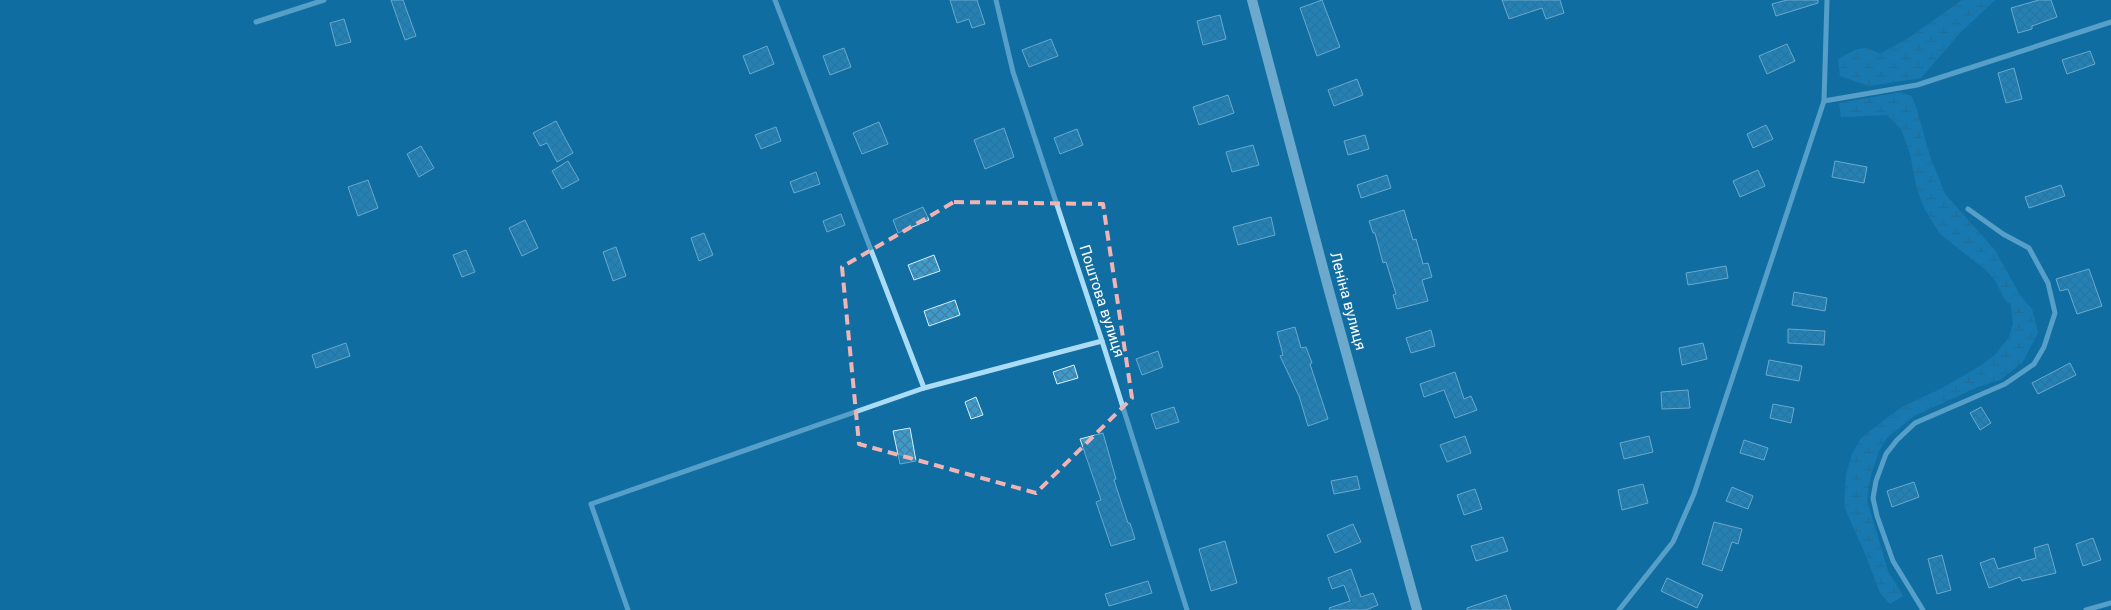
<svg xmlns="http://www.w3.org/2000/svg" width="2111" height="610" viewBox="0 0 2111 610" font-family="Roboto,sans-serif">
  <defs>
    <pattern id="wetland-marsh" width="20" height="14" patternUnits="userSpaceOnUse" patternTransform="scale(1.25)"><rect width="20" height="14" fill="#2088c0"/><path d="M1 5h8M5 5V1M11 12h8M15 12V8" fill="none" stroke="#327092"/></pattern>
    <pattern id="building-cross-hatch" width="8" height="8" patternUnits="userSpaceOnUse" patternTransform="scale(1.25)"><rect width="8" height="8" fill="#3e9acb"/><path d="M0 0l8 8M0 8l8-8" fill="none" stroke="#437f9f"/></pattern>
  </defs>
  <rect width="100%" height="100%" fill="#116ea3"/>
  <!-- wetland -->
  <g fill="url(#wetland-marsh)">
    <path d="M1962 0H1995L1961 32 1921 78 1869 86 1840 76 1838 59C1856 50 1862 43 1880 54L1910 37Z"/>
    <path d="M1902 92 1911 96 1915 103 1930 156 1945 194 1995 250 2020 295 2032 309 2038 333 2022 363 2000 380 1978 387 1914 416 1887 438 1879 451 1871 475 1867 500 1888 571 1903 596 1890 604 1880 593 1866 556 1844 506 1846 475 1852 454 1861 438 1888 417 1904 406 1944 387 1980 366 1995 355 2009 337 2013 324 2011 305 2005 300 1996 282 1987 271 1940 234 1924 208 1916 185 1910 154 1901 129 1887 115 1841 117 1839 103Z"/>
  </g>
  <!-- building -->
  <g fill="url(#building-cross-hatch)" stroke="#d4f0fe">
    <path d="M391 0H403L416 36 405 40Z"/>
    <path d="M950 0H977L985 24 972 28 969 19 957 23Z"/>
    <path d="M1322 0 1340 47 1317 56 1300 8Z"/>
    <path d="M1502 0H1560L1564 13 1546 19 1542 8 1509 19Z"/>
    <path d="M1787 0H1818V3L1776 16 1772 4Z"/>
    <path d="M2039 0H2051L2057 17 2032 26V29L2018 33 2011 8Z"/>
    <path d="M1220 15 1226 39 1203 45 1197 21Z"/>
    <path d="M344 19 351 42 336 46 330 23Z"/>
    <path d="M1051 39 1058 56 1029 67 1022 50Z"/>
    <path d="M1787 44 1795 61 1767 74 1759 56Z"/>
    <path d="M767 46 774 64 750 74 743 56Z"/>
    <path d="M844 48 851 67 830 75 823 56Z"/>
    <path d="M2090 51 2095 64 2067 74 2062 60Z"/>
    <path d="M2014 68 2022 99 2006 103 1998 73Z"/>
    <path d="M1357 79 1363 95 1334 106 1328 90Z"/>
    <path d="M1228 95 1234 113 1199 125 1193 107Z"/>
    <path d="M556 121 573 153 557 162 547 143 540 146 533 133Z"/>
    <path d="M879 122 888 144 862 154 853 133Z"/>
    <path d="M1766 125 1773 139 1753 148 1747 134Z"/>
    <path d="M776 127 781 141 761 149 755 135Z"/>
    <path d="M1004 128 1014 157 985 169 974 140Z"/>
    <path d="M1077 129 1083 145 1060 154 1054 138Z"/>
    <path d="M1365 135 1369 149 1348 155 1344 141Z"/>
    <path d="M1253 145 1259 165 1232 172 1226 152Z"/>
    <path d="M421 146 434 168 419 177 407 154Z"/>
    <path d="M568 161 579 180 562 189 552 171Z"/>
    <path d="M1835 161 1867 167 1864 183 1832 177Z"/>
    <path d="M1758 170 1765 186 1740 197 1733 181Z"/>
    <path d="M816 172 820 184 794 193 790 182Z"/>
    <path d="M1387 175 1391 188 1361 198 1357 185Z"/>
    <path d="M368 180 378 208 358 216 348 187Z"/>
    <path d="M2061 185 2065 196 2029 208 2025 197Z"/>
    <path d="M923 207 929 220 898 233 893 220Z"/>
    <path d="M1404 210 1413 240 1416 239 1423 264 1428 263 1432 277 1422 280 1428 301 1397 309 1393 295 1396 294 1386 262 1383 263 1375 233H1373L1369 221Z"/>
    <path d="M841 214 845 225 827 232 823 221Z"/>
    <path d="M1271 217 1275 235 1238 245 1233 227Z"/>
    <path d="M525 220 538 248 522 256 509 228Z"/>
    <path d="M704 233 713 255 699 261 691 238Z"/>
    <path d="M616 247 626 276 613 281 603 252Z"/>
    <path d="M466 250 475 272 462 277 453 255Z"/>
    <path d="M934 255 940 271 914 280 908 265Z"/>
    <path d="M1726 266 1728 278 1688 285 1686 273Z"/>
    <path d="M2089 269 2102 306 2077 314 2068 289 2060 291 2056 279Z"/>
    <path d="M1794 292 1827 298 1825 311 1792 305Z"/>
    <path d="M955 300 960 315 929 326 924 311Z"/>
    <path d="M1295 327 1301 348 1306 347 1312 363 1310 364 1328 419 1308 426 1299 396 1280 356 1283 355 1277 332Z"/>
    <path d="M1788 329 1825 331 1824 345 1788 343Z"/>
    <path d="M1431 330 1435 346 1411 353 1406 338Z"/>
    <path d="M346 343 350 356 316 368 312 355Z"/>
    <path d="M1703 343 1707 359 1682 365 1679 348Z"/>
    <path d="M1158 351 1163 367 1142 375 1136 359Z"/>
    <path d="M1769 360 1802 366 1799 381 1766 375Z"/>
    <path d="M2070 363 2076 375 2038 394 2032 383Z"/>
    <path d="M1074 365 1078 378 1057 384 1053 372Z"/>
    <path d="M1455 372 1464 399 1471 396 1477 410 1455 418 1444 390 1424 397 1420 384Z"/>
    <path d="M1688 390 1690 408 1662 409 1661 392Z"/>
    <path d="M976 397 983 415 971 419 965 402Z"/>
    <path d="M1773 404 1794 408 1791 423 1770 418Z"/>
    <path d="M1174 407 1179 422 1156 429 1151 414Z"/>
    <path d="M1981 407 1991 423 1980 430 1970 413Z"/>
    <path d="M910 428 916 461 900 464 893 431Z"/>
    <path d="M1103 433 1116 479 1114 480 1128 523H1130L1135 539 1111 546 1096 502 1101 500 1080 439Z"/>
    <path d="M1465 436 1471 453 1447 462 1440 445Z"/>
    <path d="M1649 436 1653 452 1624 459 1620 443Z"/>
    <path d="M1744 440 1768 448 1764 460 1740 453Z"/>
    <path d="M1357 476 1360 489 1334 494 1331 481Z"/>
    <path d="M1914 482 1919 497 1892 507 1887 491Z"/>
    <path d="M1643 484 1648 503 1622 510 1618 490Z"/>
    <path d="M1732 487 1753 496 1748 509 1726 501Z"/>
    <path d="M1475 489 1482 509 1464 515 1457 495Z"/>
    <path d="M1714 522 1742 529 1738 544 1732 542 1722 571 1702 564Z"/>
    <path d="M1353 524 1361 542 1335 553 1327 535Z"/>
    <path d="M1503 537 1508 551 1476 561 1471 546Z"/>
    <path d="M2093 538 2101 560 2083 566 2076 544Z"/>
    <path d="M1225 541 1237 583 1211 591 1199 549Z"/>
    <path d="M2048 544 2056 573 2022 581 2020 577 1989 588 1980 563 1994 558 1998 569 2036 558 2034 548Z"/>
    <path d="M1942 555 1951 590 1937 594 1928 559Z"/>
    <path d="M1351 569 1361 597 1373 593 1378 605 1366 610H1330L1329 608 1350 601 1344 585 1332 589 1328 578Z"/>
    <path d="M1667 578 1703 595 1697 608 1661 591Z"/>
    <path d="M1148 581 1152 593 1109 606 1105 594Z"/>
    <path d="M1506 595 1511 610H1467V608Z"/>
  </g>
  <g fill="none" stroke-linecap="round" stroke-linejoin="round">
    <!-- street -->
    <g stroke="#abdcf6" stroke-width="5">
      <path d="M775 0 924 388"/>
      <path d="M996 0 1013 72 1102 341 1187 610"/>
      <path d="M256 22 324 0"/>
      <path d="M1824 101 1917 85 2111 22"/>
      <path d="M628 610 591 504 924 388 1102 341"/>
      <path d="M1619 610 1673 542 1694 494 1824 101 1827 0"/>
      <path d="M1923 610 1893 561 1877 516 1873 498 1876 481 1886 454 1897 440 1915 423 2005 384 2034 364 2044 347 2055 313 2048 283 2029 248 2003 234 1968 209"/>
      <path d="M2086 610 2111 603"/>
    </g>
    <!-- secondary -->
    <path stroke="#dcf1fe" stroke-width="10" d="M1252 0 1328 287 1417 610"/>
  </g>
  <!-- marked area -->
  <path d="M0 0H2111V610H0ZM954 202 1103 204 1132 398 1036 493 859 444 842 267Z" fill="#116ea3" fill-opacity=".55" fill-rule="evenodd"/>
  <path fill="none" stroke="#f1b4b4" stroke-width="4" stroke-dasharray="10 6" stroke-linejoin="round" d="M954 202 1103 204 1132 398 1036 493 859 444 842 267Z"/>
  <g text-anchor="middle" dominant-baseline="central" stroke-width="4" stroke-linejoin="round" paint-order="stroke">
    <!-- street labels -->
    <g font-size="15" fill="#fff" stroke="#116ea3">
      <text transform="translate(1102 301) rotate(72)">Поштова вулиця</text>
      <text transform="translate(1348 301) rotate(75)">Леніна вулиця</text>
    </g>
  </g>
</svg>
